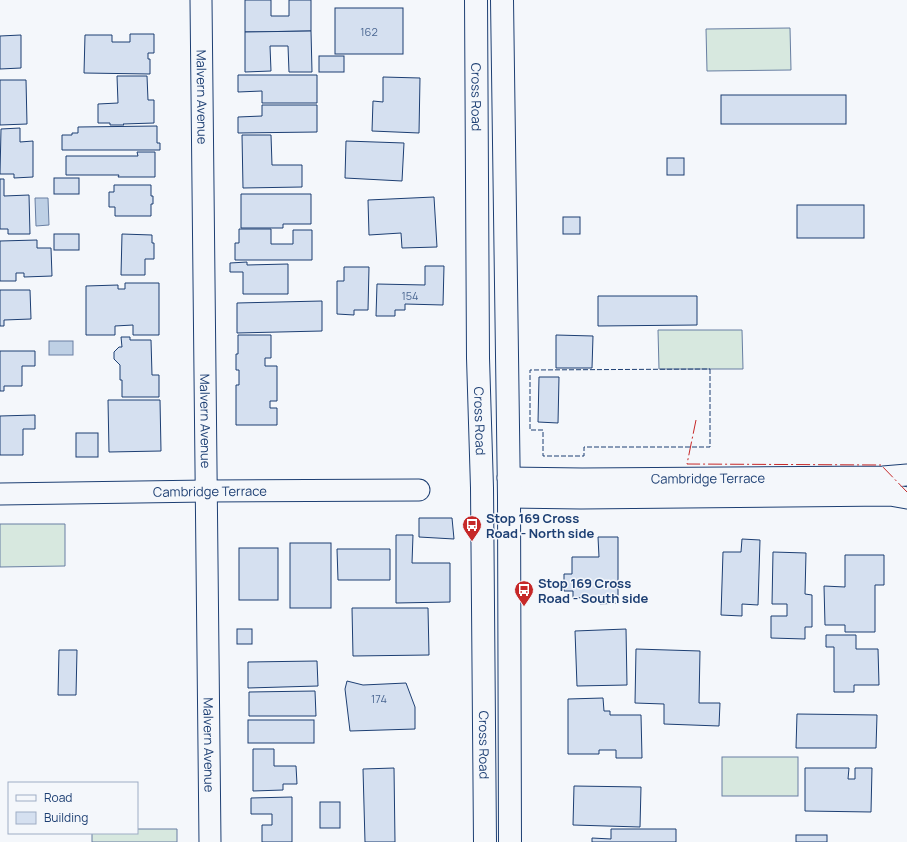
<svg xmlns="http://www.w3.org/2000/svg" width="907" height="842" viewBox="0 0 907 842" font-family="Manrope,sans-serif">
  <rect width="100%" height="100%" fill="#f4f7fb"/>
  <!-- garden -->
  <g fill="#d7e8df" stroke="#687fa3">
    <path d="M790 28 791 70 707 71 706 29Z"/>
    <path d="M658 330H742L743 369H659Z"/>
    <path d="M0 524H65V566L0 567Z"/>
    <rect x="722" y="757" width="76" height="39"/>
    <path d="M137 829H177V842H92V833H137Z"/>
  </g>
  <!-- water -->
  <g fill="#bed0e5" stroke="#687fa3">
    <path d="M35 198H48L49 225 36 226Z"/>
    <rect x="49" y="341" width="24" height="14"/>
  </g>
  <!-- building -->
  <g fill="#d5e0f0" stroke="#1d3f73">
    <path d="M245 0H271V16H289V0H311V31L245 32Z"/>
    <rect x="335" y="8" width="68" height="46"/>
    <path d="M311 31 312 72H289L288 46H270L271 71 245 72V32Z"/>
    <path d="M130 34H154V53H148V59H150V74L84 73 85 35H112V42H130Z"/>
    <path d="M21 35V68L0 69V36Z"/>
    <rect x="319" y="56" width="25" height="16"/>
    <path d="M238 75H317V103H262V91L238 92Z"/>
    <path d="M117 76H147L148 100H154V123L123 124 124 125H110V123H98V104L118 103Z"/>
    <path d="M383 77 420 78 419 133 372 131 373 101 383 102Z"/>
    <path d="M0 80H26L27 124 0 125Z"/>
    <rect x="721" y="95" width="125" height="29"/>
    <path d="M262 105H317V132L238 133V117L262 116Z"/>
    <path d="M157 126V143H160V150H62V135H72V133H78V127Z"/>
    <path d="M20 128V142L33 141V177L14 178V174H0L1 129Z"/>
    <path d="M242 135H271L272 165H302V187L243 188Z"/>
    <path d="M346 141 404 143 402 181 345 178Z"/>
    <path d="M137 152H155V177H118L119 175H66V156H138Z"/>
    <rect x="667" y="158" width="17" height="17"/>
    <rect x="54" y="178" width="25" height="16"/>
    <path d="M0 179H4V196L29 195 30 234H8V229H0Z"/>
    <path d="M114 185H151V196H153V204H151V216H115V207H109V192H114Z"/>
    <path d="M241 194H311V224H283V228H241Z"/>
    <path d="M434 197 437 247 402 248 401 233 369 235 368 200Z"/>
    <rect x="797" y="205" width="67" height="33"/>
    <rect x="563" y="217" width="17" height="17"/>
    <path d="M239 229H271V244H293V230H312V260H235V243H239Z"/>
    <rect x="54" y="234" width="25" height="16"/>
    <path d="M122 234 152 235V243H154V259H145V275H121Z"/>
    <path d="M37 240V248H51L52 276 24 277V273H16V281H0V241Z"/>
    <path d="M247 262V265L288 264V294H243V272H230V263Z"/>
    <path d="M425 266H444L443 305 405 304V310H395V316H376L377 284 425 285Z"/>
    <path d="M344 267H369L368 310H354V315L337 314V281H344Z"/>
    <path d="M125 283H159V335H133V325L115 326V335H86V286L118 285V289H125Z"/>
    <path d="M0 290H30L31 319 4 320V326H0Z"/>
    <path d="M598 296H697V325L598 326Z"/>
    <path d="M322 301V331L237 333V303Z"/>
    <path d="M238 335H271V358H265V366H277V401H270V408H277V425H236V385H239V370H236V354H238Z"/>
    <path d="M556 335 593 336 592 368H556Z"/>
    <path d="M121 337H130V340H151L152 375H159V397H122V380H120V365L114 359V352L119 347H122Z"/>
    <path d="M0 351H35V366H22V386H4V391H0Z"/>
    <path d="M539 377H559L558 423 538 422Z"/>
    <path d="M108 400H160L161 451 109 452Z"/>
    <path d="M35 415V429H23V455H0V416Z"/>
    <rect x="76" y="433" width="22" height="24"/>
    <path d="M419 518H452L454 539 419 537Z"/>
    <path d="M396 535H413L412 563H450V602L396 603Z"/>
    <path d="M598 537H618V603L600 604V597L573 598V591H564V574H572V557H599Z"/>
    <path d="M742 539 760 540 758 605 742 604V616L721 615 723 552H741Z"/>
    <rect x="290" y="543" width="41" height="65"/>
    <rect x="239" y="548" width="39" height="52"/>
    <path d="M337 549H390V580H338Z"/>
    <path d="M773 552 806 553 805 594 812 595V627H805V639L771 638V616H787V604H772Z"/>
    <path d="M845 555H884V585H875V632H845V625H825L824 586 845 587Z"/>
    <path d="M352 608H428L429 655 353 656Z"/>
    <rect x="237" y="629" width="15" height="15"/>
    <path d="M626 629 627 685 577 686 575 631Z"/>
    <path d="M826 635H856V649H878L879 685H854V692H834V647H826Z"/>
    <path d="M636 649 700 651 699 703H720L719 726 664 724V704L635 703Z"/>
    <path d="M59 650H77L76 695H58Z"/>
    <path d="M317 661 318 686 248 688V662Z"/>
    <path d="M347 681 363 685 406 683 415 707V729L350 731 345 689Z"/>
    <path d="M315 691 316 716H249V692Z"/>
    <path d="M603 698 604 711H610V715H641L642 758H616V750H599V754H568V699Z"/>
    <path d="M797 714 877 715 876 748H796Z"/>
    <rect x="248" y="720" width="66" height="23"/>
    <path d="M253 749H274V766H296L297 784H283V790L253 791Z"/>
    <path d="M394 768 395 842H365L363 769Z"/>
    <path d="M805 768H849L848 779H855V768H872L871 812 805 811Z"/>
    <path d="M574 786 641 787 640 827 573 825Z"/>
    <path d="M292 797V842H262V825H272V814H251V798Z"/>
    <rect x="320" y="802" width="20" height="26"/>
    <path d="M611 829H676V842H592V838L611 839Z"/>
    <rect x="796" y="835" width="31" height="7"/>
  </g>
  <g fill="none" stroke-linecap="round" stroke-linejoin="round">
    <defs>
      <g id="minor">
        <path id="s1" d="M201 0 210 842"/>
        <path id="s2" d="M508 478 582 479 883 477 907 475"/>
        <path id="s3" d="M0 494 207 491 419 490"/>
        <path d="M509 497 581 498 890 495 907 498"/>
      </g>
      <g id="highway">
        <path id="s4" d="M476 0 478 358 482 488 485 842"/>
        <path d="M502 0 509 497 510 842"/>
      </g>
    </defs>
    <!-- minor casing -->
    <use href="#minor" stroke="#1d3f73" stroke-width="23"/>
    <!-- highway casing -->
    <use href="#highway" stroke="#1d3f73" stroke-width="24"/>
    <!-- minor -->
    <use href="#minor" stroke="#f4f7fb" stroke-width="21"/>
    <!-- highway -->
    <use href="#highway" stroke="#f4f7fb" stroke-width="22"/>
    <!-- fence -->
    <path stroke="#1d3f73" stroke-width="1" stroke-dasharray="5 2" stroke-linecap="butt" d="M710 369V447H584V456H543V430H530V370Z"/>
    <!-- power -->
    <path stroke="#c62828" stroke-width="1" stroke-dasharray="14 3 2 3" stroke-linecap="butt" d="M696 420 687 464 881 465 907 492"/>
  </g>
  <!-- icons -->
  <defs>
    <symbol id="bus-pin" viewBox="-11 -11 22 30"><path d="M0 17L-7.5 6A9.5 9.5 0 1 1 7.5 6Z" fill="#c62828" stroke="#f4f7fb"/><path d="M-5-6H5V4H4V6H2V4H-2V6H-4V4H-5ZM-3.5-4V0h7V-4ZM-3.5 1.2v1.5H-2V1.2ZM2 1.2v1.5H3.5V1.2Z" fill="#fff"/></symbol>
  </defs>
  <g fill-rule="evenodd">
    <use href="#bus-pin" x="461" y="514" width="22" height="30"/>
    <use href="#bus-pin" x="513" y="579" width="22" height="30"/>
  </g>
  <g text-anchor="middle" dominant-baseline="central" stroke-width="3" stroke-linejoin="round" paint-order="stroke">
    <!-- number labels -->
    <g font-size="11" fill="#4b6792">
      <text x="369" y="31">162</text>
      <text x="410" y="295">154</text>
      <text x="379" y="698">174</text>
    </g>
    <!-- street labels -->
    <g font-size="13" fill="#1d3f73" stroke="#f4f7fb">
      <text stroke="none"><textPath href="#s1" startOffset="97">Malvern Avenue</textPath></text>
      <text stroke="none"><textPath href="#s4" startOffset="97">Cross Road</textPath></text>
      <text stroke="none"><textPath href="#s1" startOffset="421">Malvern Avenue</textPath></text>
      <text stroke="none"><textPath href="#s4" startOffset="421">Cross Road</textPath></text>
      <text stroke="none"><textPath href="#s2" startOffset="200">Cambridge Terrace</textPath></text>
      <text stroke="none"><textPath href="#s3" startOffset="210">Cambridge Terrace</textPath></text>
      <text stroke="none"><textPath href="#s1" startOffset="745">Malvern Avenue</textPath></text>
      <text stroke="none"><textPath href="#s4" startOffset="745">Cross Road</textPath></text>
    </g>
    <!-- poi labels -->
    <g font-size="13" font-weight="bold" fill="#1d3f73" stroke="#f4f7fb" text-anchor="start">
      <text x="486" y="518">Stop 169 Cross<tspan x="486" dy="15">Road - North side</tspan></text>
      <text x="538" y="583">Stop 169 Cross<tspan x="538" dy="15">Road - South side</tspan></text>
    </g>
  </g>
  <!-- legend -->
  <rect x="8" y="782" width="130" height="52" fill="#f4f7fb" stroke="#9eadc5"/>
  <rect x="16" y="795" width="20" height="6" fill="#f4f7fb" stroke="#9eadc5"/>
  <text x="44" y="802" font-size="12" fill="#1d3f73">Road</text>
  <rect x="16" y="812" width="20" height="12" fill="#d5e0f0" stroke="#9eadc5"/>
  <text x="44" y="822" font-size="12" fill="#1d3f73">Building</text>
</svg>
